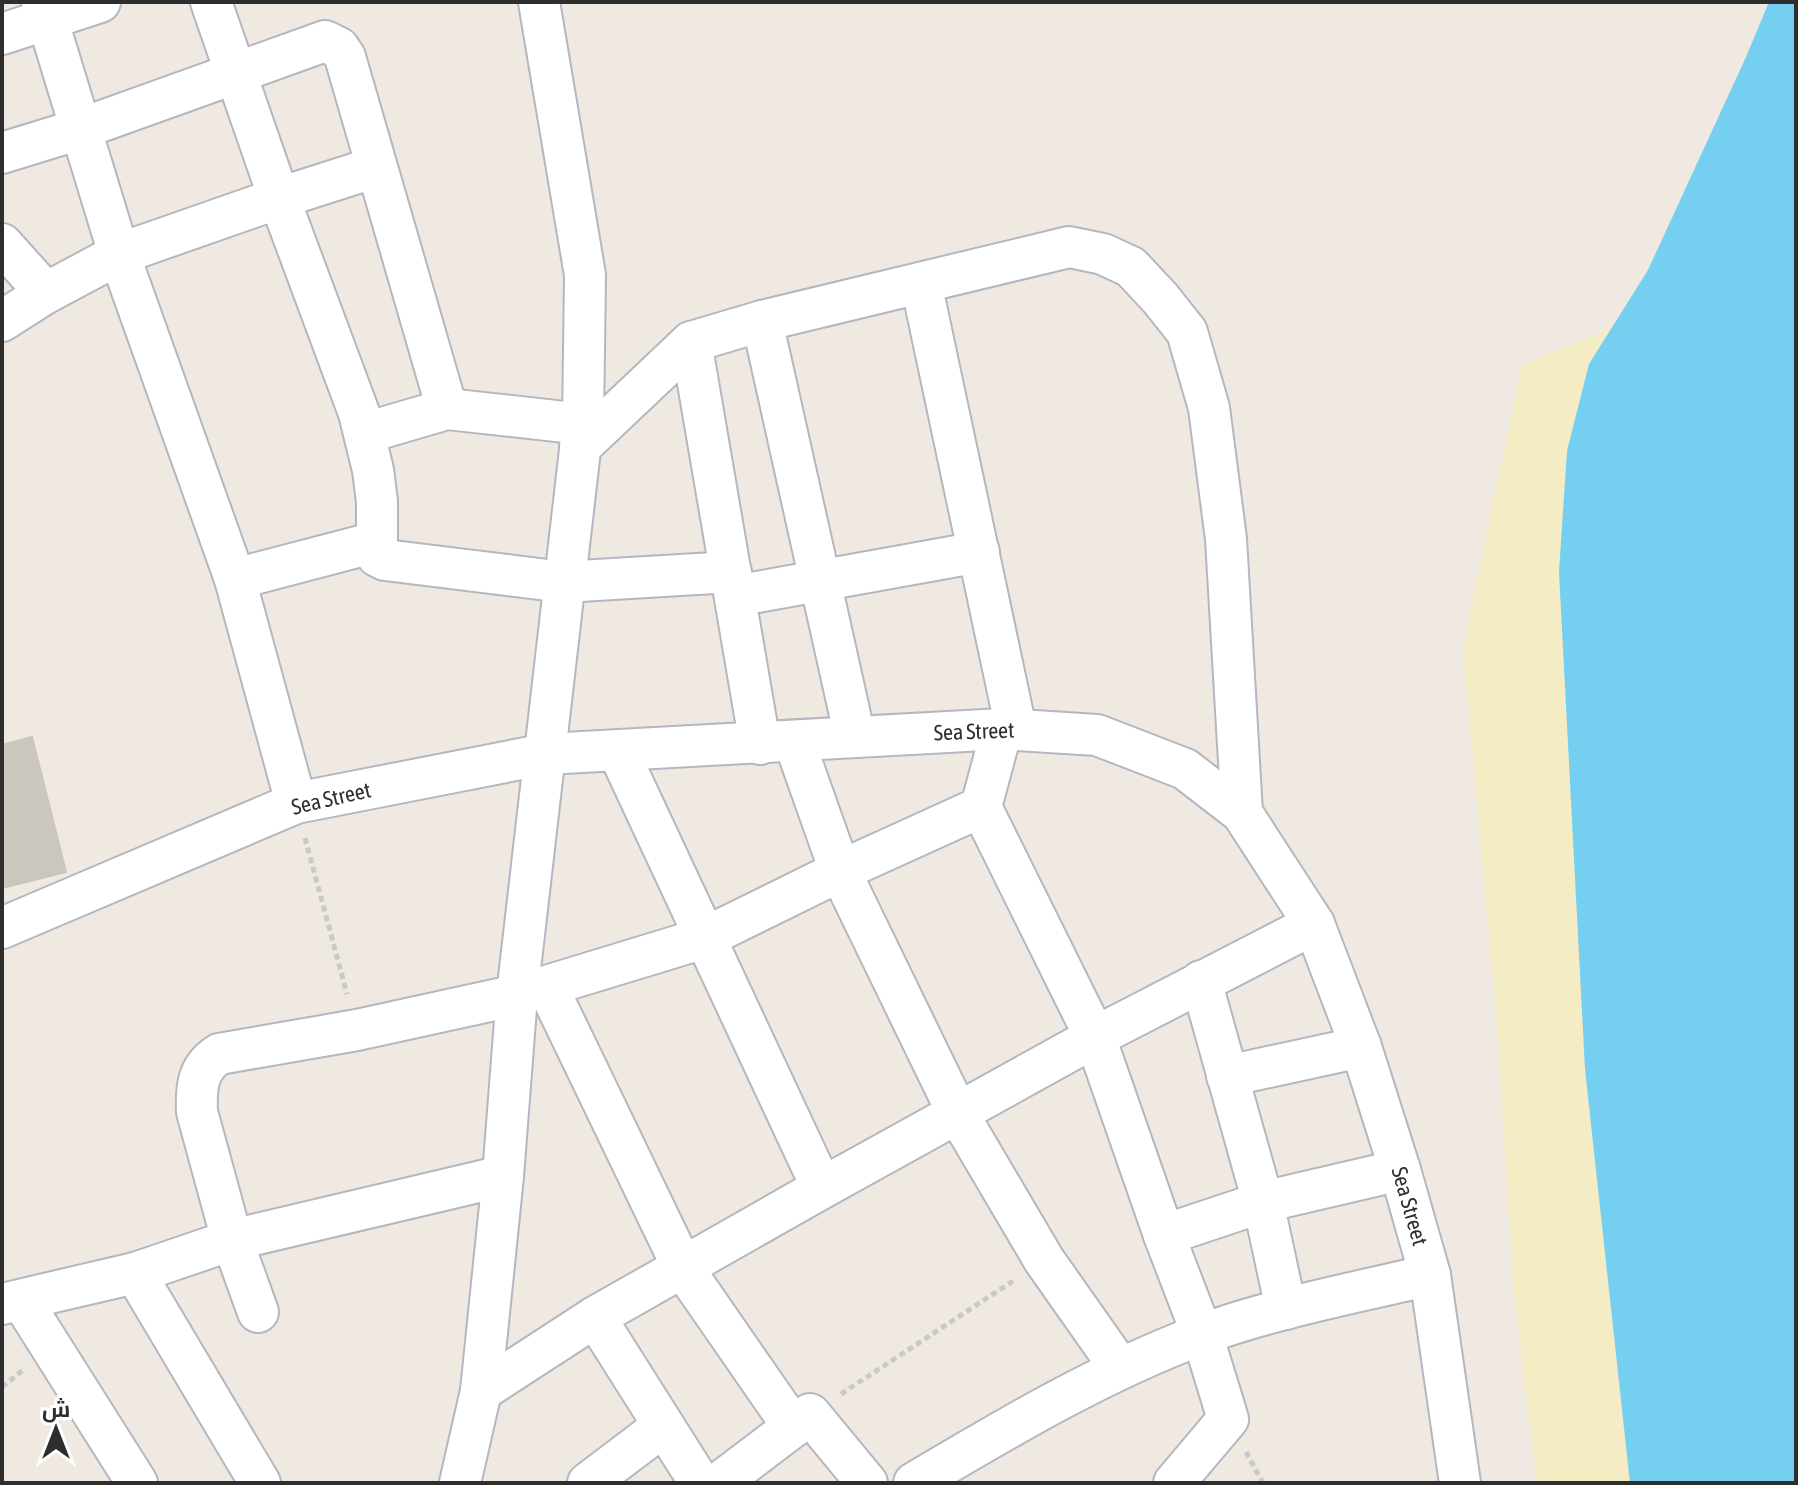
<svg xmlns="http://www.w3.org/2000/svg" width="1798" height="1485" viewBox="0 0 1798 1485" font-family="'Asap Condensed',Cairo,sans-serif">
  <rect width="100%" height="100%" fill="#efe9e1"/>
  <!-- sand -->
  <path fill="#f3ecc5" d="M1612 327 1589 364 1567 451 1559 572 1585 1069 1630 1483H1537L1514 1297 1498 1040 1463 646 1522 365Z"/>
  <!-- water -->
  <path fill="#75cff0" d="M1769 2H1796V1483H1630L1585 1069 1559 572 1567 451 1589 364 1648 270 1746 57Z"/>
  <!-- building -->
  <path fill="#cbc7bf" stroke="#cbc5ba" stroke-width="2" d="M32 737 66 872 2 888V745Z"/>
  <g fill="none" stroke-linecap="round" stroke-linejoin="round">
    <defs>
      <g id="minor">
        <path d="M42 2 119 254 235 579 296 803"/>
        <path d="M211 2 279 198 359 413 373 470 377 502V556L385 560 563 582 731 572"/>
        <path d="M2 34 100 2"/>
        <path d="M2 153 80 129 325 41 339 48 345 57 447 409"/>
        <path d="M2 244 46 293"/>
        <path d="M921 283 1016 729"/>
        <path d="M2 321 46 293 119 254 279 198 376 167"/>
        <path d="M762 321 855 737"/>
        <path d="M691 342 760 744"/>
        <path d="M365 433 447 409 583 424"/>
        <path d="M580 447 691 342 762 321 1069 247 1103 254 1131 267 1160 298 1187 332 1209 408 1226 539 1242 813"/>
        <path d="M235 579 376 542"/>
        <path d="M735 596 979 552"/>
        <path d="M1002 729 981 807 1095 1037 1164 1235 1202 1334 1228 1419 1174 1483"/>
        <path d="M794 741 840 871 958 1114 1044 1260 1120 1368"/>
        <path d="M618 751 822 1188"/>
        <path d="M2 928 296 803 546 754 1002 729 1097 735 1185 769 1242 813 1314 924 1361 1047 1400 1170 1430 1275 1460 1483"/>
        <path d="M1201 981 1263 1202 1286 1309"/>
        <path d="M548 988 683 1268 793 1427"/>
        <path d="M1227 1076 1361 1047"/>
        <path d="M1164 1235 1263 1202 1400 1170"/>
        <path d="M135 1273 260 1483"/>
        <path d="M22 1301 137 1483"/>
        <path d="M2 1304 135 1273 232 1240 503 1176"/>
        <path d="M258 1312 232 1240 197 1112C196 1088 197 1068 219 1054L357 1030 517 995 704 938 840 871 981 807"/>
        <path d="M595 1317 700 1483"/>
        <path d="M481 1391 595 1317 822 1188 1095 1037 1314 924"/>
        <path d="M460 1483 481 1391 503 1176 517 995 583 424 585 275 539 2"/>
        <path d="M588 1483 662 1427"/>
        <path d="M719 1483 810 1414 867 1483"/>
        <path d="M914 1483C1007 1428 1099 1373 1200 1335 1274 1308 1353 1293 1430 1275"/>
      </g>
    </defs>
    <!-- minor casing -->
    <use href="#minor" stroke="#b4b7c1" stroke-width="44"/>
    <!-- path -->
    <g stroke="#c9c9c9" stroke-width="5" stroke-dasharray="6 4" stroke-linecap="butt">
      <path d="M305 838 347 994"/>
      <path d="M2 1387 23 1370"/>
      <path d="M841 1394 1013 1281"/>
      <path d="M1246 1452 1263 1483"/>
    </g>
    <!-- minor -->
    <use href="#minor" stroke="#fff" stroke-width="40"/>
  </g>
  <g text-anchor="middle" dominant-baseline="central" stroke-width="6" stroke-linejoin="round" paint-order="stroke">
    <!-- street labels -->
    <g font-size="22" fill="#2e2e2e" stroke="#fff">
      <text transform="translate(974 731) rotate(-2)">Sea Street</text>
      <text transform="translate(331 798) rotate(-13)">Sea Street</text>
      <text transform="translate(1410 1206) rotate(74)">Sea Street</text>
    </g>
  </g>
  <!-- border -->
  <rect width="1798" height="1485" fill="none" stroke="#2e2e2e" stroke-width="8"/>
  <!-- north arrow -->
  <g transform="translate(56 1429)" stroke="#ffffff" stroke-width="6" paint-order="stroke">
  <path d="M0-6L14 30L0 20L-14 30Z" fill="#2e2e2e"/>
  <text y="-12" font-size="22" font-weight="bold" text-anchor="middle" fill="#2e2e2e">ش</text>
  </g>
</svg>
